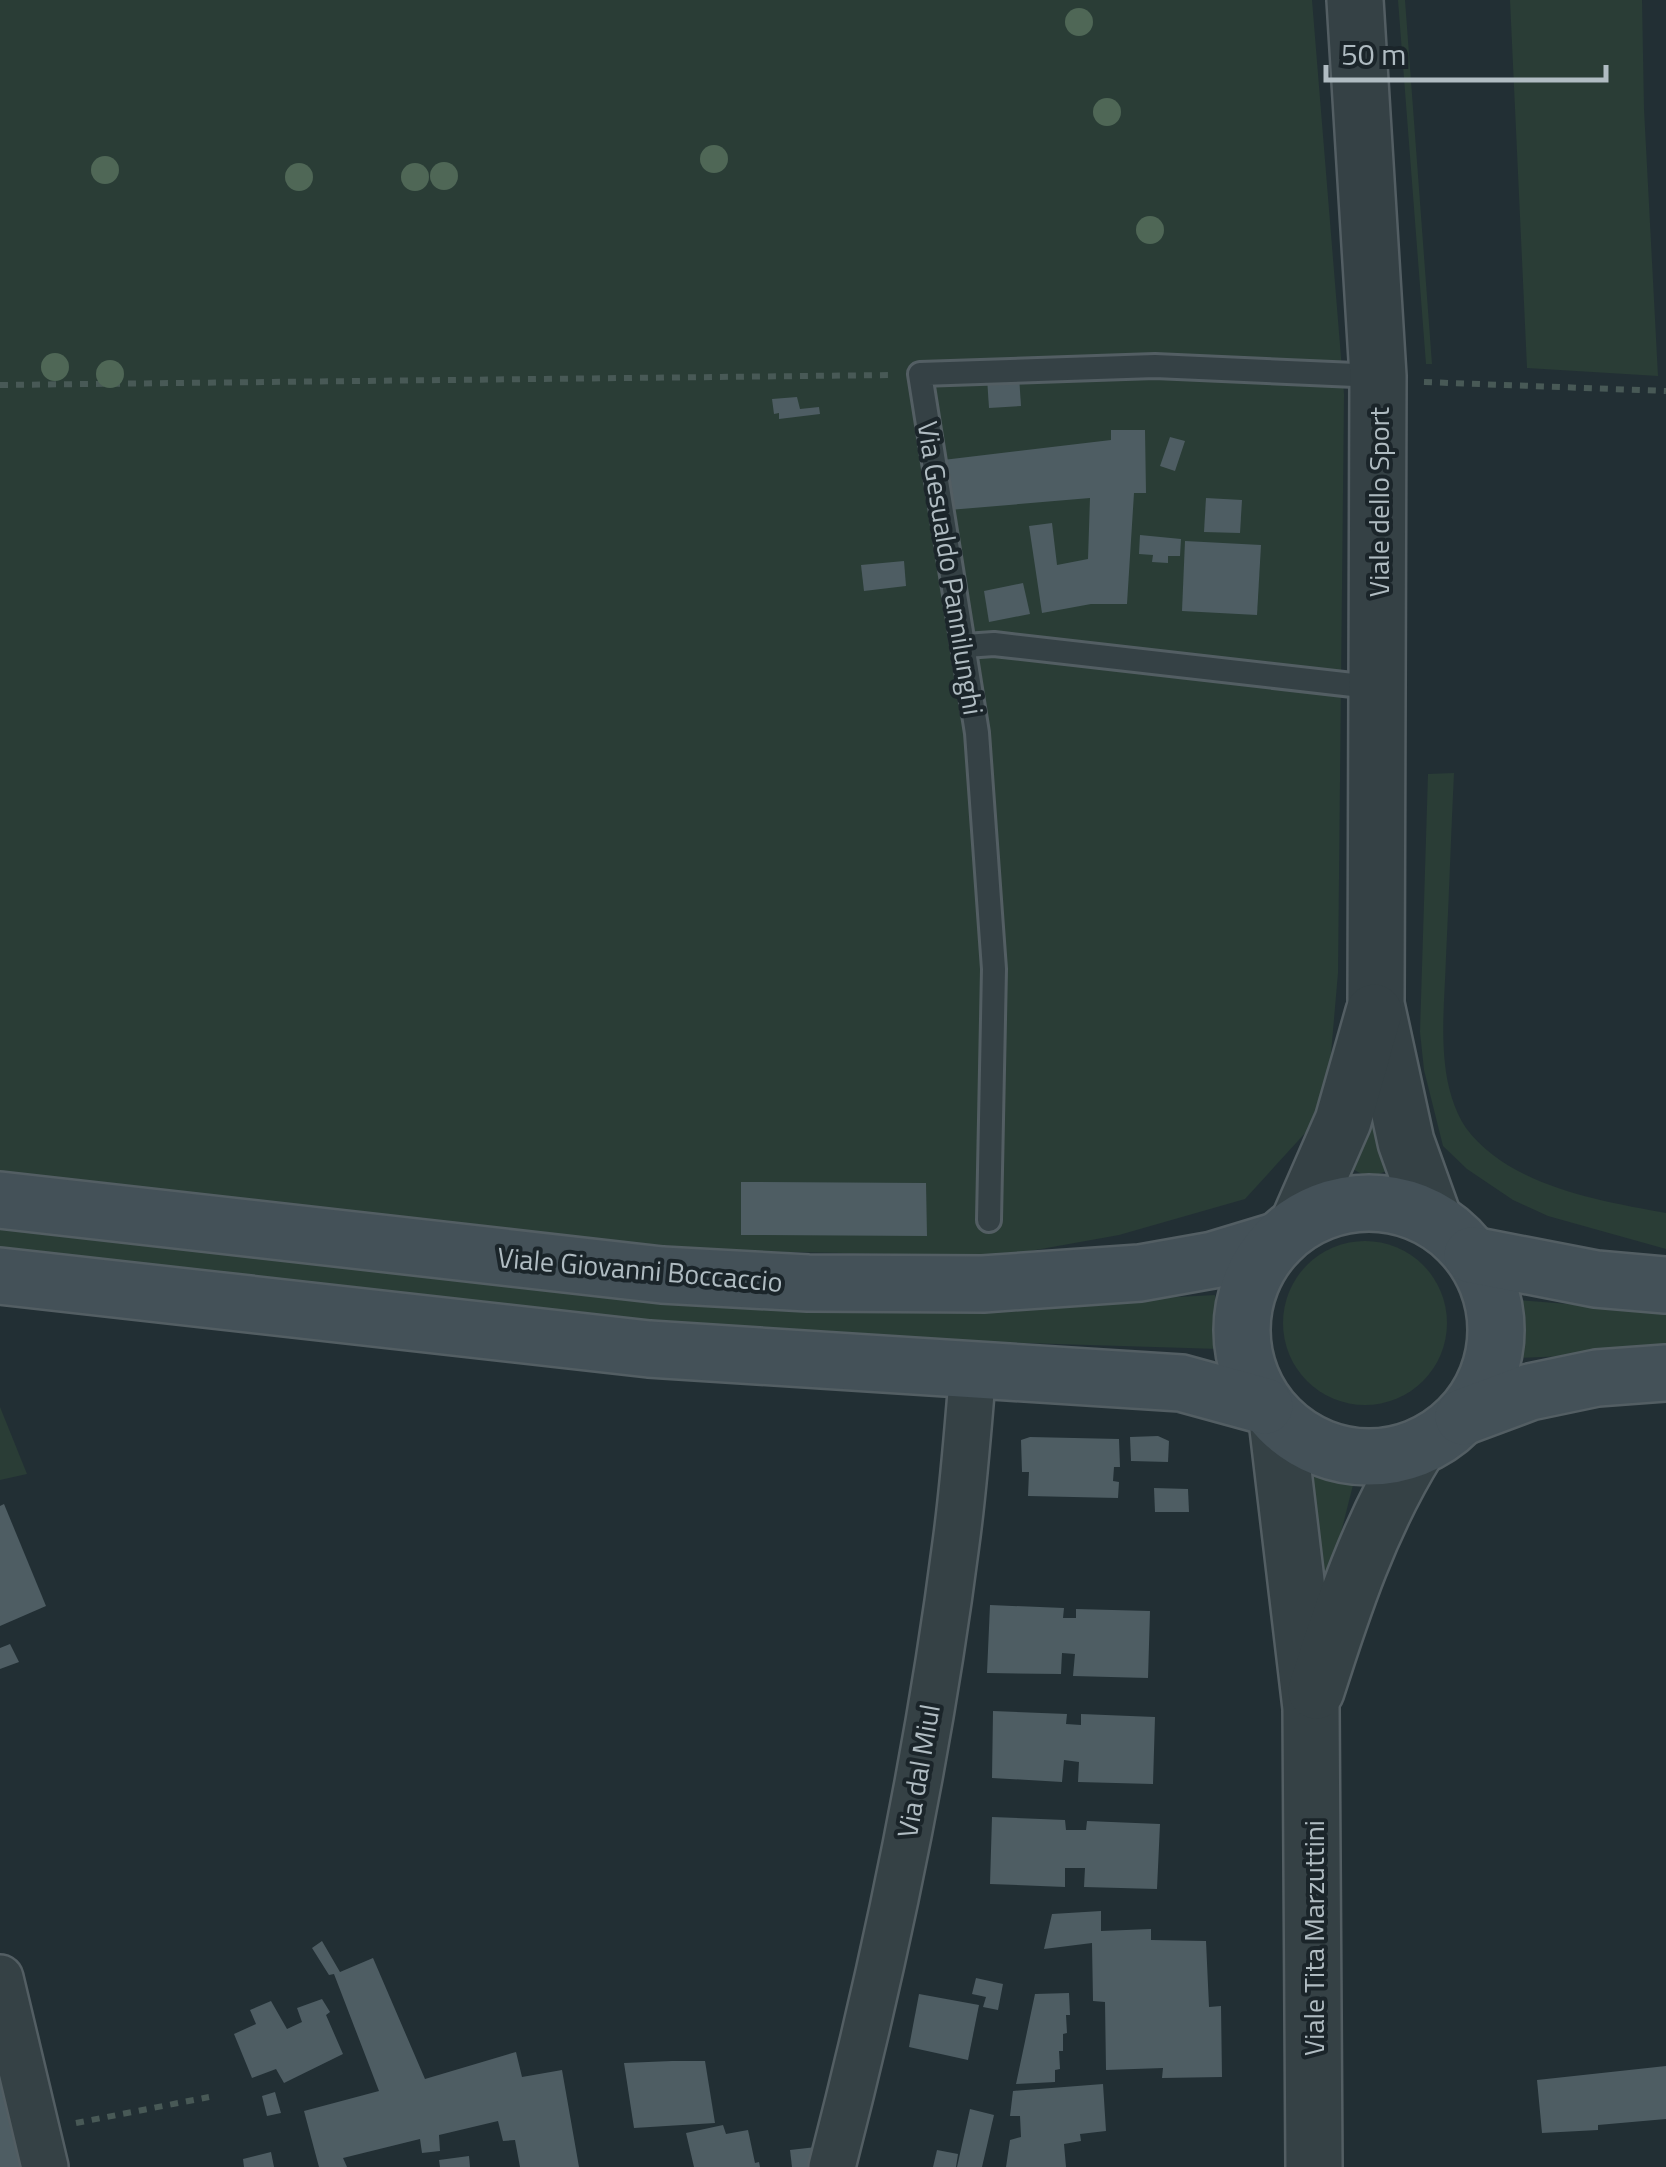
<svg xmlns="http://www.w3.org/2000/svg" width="1666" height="2167" viewBox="0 0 1666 2167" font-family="'Titillium Web',sans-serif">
  <rect width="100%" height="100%" fill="#222f34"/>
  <!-- green -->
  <g fill="#2a3d36">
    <path d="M0 0H1312L1344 394 1338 973 1330 1065 1318 1119 1245 1199 1119 1235 1002 1256 732 1251 505 1232 0 1171Z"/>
    <path d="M1398 0H1405L1432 364H1426Z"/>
    <path d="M1510 0H1642L1644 109 1658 376 1527 368Z"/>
    <path d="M1454 773C1451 834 1449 896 1446 957 1445 992 1441 1028 1445 1064 1447 1085 1454 1111 1466 1128 1509 1186 1600 1201 1666 1213V1249L1548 1216 1513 1200 1467 1169 1443 1146 1424 1070 1420 1032 1428 774Z"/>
    <path d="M1370 1063 1394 1168 1369 1178 1347 1166Z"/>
    <path d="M0 1226 662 1304 898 1312 1215 1295 1219 1349 891 1339 662 1325 0 1248Z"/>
    <circle cx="1365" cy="1323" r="82"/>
    <path d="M1517 1300 1666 1312V1352L1515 1358Z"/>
    <path d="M0 1407 27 1474 0 1480Z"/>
    <path d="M1331 1470 1354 1481 1320 1616 1308 1476Z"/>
  </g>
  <!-- building -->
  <g fill="#4e5d63">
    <path d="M1019 376 1021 406 989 408 987 378Z"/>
    <path d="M797 397 800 409 819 407 820 414 779 419V413L774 414 772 399Z"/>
    <path d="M1111 430H1145L1146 493H1134L1127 604H1091L1042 613 1029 526 1052 523 1057 565 1088 559 1090 498 949 510 943 460 1111 440Z"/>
    <path d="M1170 437 1185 441 1175 471 1160 466Z"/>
    <path d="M1206 498 1242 500 1240 533 1204 532Z"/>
    <path d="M1140 535 1181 539 1180 556H1168V563L1152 562 1153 555 1139 554Z"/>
    <path d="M1185 541 1261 545 1257 615 1182 611Z"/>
    <path d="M904 561 906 586 864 591 861 565Z"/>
    <path d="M1023 583 1030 614 989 622 984 591Z"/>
    <path d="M741 1182 926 1183 927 1236 741 1235Z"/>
    <path d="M1158 1436 1169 1441 1168 1462 1131 1461 1130 1437Z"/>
    <path d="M1030 1437 1119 1439 1120 1467H1114L1113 1481 1119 1482 1118 1498 1028 1496 1029 1472H1022L1021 1440Z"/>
    <path d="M1154 1488 1188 1489 1189 1512H1155Z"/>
    <path d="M4 1504 46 1606 0 1626V1506Z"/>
    <path d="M990 1605 1064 1608 1063 1618H1076V1609L1150 1611 1148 1678 1073 1676 1075 1654 1062 1653 1061 1674 987 1673Z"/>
    <path d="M10 1644 19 1662 0 1669V1648Z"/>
    <path d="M993 1711 1067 1714 1066 1724 1081 1725V1714L1155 1717 1153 1784 1078 1782 1079 1762 1064 1760 1062 1782 992 1778Z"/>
    <path d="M992 1817 1065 1820 1066 1830H1086L1087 1821 1160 1824 1157 1889 1084 1887 1085 1868H1065V1887L990 1884Z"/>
    <path d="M1101 1911V1931L1151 1929V1940L1206 1941 1209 2007 1221 2006 1222 2077 1162 2078 1163 2068 1106 2070 1105 2002 1093 2001 1092 1943 1044 1949 1052 1914Z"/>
    <path d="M322 1941 340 1972 373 1958 425 2079 516 2052 522 2077 562 2070 579 2167H520L515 2140 503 2141 498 2121 439 2135 440 2151 422 2153 420 2139 343 2158 347 2167H319L304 2111 379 2091 334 1974 329 1975 312 1948Z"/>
    <path d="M976 1978 1003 1984 998 2010 983 2007 986 1997 972 1994Z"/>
    <path d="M1069 1993 1070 2015H1066L1067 2033 1063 2034V2051H1059L1060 2069 1055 2070V2082L1016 2084 1035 1994Z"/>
    <path d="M919 1994 979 2005 968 2060 909 2047Z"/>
    <path d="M322 1999 330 2012 326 2015 343 2054 284 2083 276 2069 252 2078 234 2034 256 2024 250 2010 271 2001 287 2029 302 2022 297 2008Z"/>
    <path d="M0 2056 27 2167H0Z"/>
    <path d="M672 2061H705L715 2123 634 2128 624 2063Z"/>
    <path d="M1666 2066V2119L1598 2125V2130L1542 2133 1537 2080Z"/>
    <path d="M1103 2084 1106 2131 1080 2134 1081 2141 1064 2144 1066 2167H1006L1010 2140 1021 2137 1020 2116H1010L1013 2091Z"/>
    <path d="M275 2092 281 2113 267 2116 262 2096Z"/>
    <path d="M970 2109 994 2115 982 2167H957Z"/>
    <path d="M723 2125 726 2134 748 2130 755 2163 759 2162 760 2167H694L686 2133Z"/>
    <path d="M825 2146 820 2167H792L790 2150Z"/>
    <path d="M937 2150 958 2154 956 2167H933Z"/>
    <path d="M271 2152 274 2167H244L243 2159Z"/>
    <path d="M469 2156 470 2167H440L439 2160Z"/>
  </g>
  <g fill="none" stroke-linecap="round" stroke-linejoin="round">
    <defs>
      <g id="service">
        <path d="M965 646 994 644 1379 688"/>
        <path d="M989 1220 994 969 977 733 920 374 1155 366 1378 376"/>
      </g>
      <g id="minor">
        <path d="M0 1978 45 2167"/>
        <path d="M832 2167C885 1962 929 1753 956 1543 964 1485 968 1427 973 1369"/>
      </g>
      <g id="tertiary">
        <path d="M1355 0 1378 376 1376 1004 1406 1142 1434 1220"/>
        <path d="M1298 1224 1343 1121 1374 1012"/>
        <path d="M1277 1420 1311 1708 1314 2167"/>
        <path d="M1316 1691C1343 1606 1370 1525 1417 1449"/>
      </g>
      <g id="secondary">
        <path d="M0 1200 662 1275 808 1283 983 1284 1140 1273 1213 1260 1279 1240"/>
        <circle cx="1369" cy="1330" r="127"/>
        <path d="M1472 1255 1596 1279 1666 1285"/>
        <path d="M0 1276 649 1349 1181 1383 1265 1406"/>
        <path d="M1463 1417 1530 1392 1597 1378 1666 1373"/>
      </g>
    </defs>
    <!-- service casing -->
    <use href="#service" stroke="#535e63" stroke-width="28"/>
    <!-- minor casing -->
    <use href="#minor" stroke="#535e63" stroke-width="50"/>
    <!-- tertiary casing -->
    <use href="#tertiary" stroke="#535e63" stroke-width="60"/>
    <!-- secondary casing -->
    <use href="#secondary" stroke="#535e63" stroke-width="60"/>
    <!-- path -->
    <g stroke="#485956" stroke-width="6" stroke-dasharray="8 8" stroke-linecap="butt">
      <path d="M1424 382 1666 391"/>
      <path d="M0 385 894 375"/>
      <path d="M76 2123 209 2097"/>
    </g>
    <!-- service -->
    <use href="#service" stroke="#354145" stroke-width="22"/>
    <!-- minor -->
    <use href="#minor" stroke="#354145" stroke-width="45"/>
    <!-- tertiary -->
    <use href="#tertiary" stroke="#354145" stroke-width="55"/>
    <!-- secondary -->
    <use href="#secondary" stroke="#445158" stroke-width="55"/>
  </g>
  <!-- trees -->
  <g fill="#4f6756">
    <circle cx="1079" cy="22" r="14"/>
    <circle cx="1107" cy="112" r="14"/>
    <circle cx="714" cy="159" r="14"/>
    <circle cx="105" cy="170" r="14"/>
    <circle cx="444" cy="176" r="14"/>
    <circle cx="299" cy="177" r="14"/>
    <circle cx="415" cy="177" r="14"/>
    <circle cx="1150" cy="230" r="14"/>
    <circle cx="55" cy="367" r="14"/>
    <circle cx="110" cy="374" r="14"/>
  </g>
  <g text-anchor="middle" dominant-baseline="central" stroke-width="8" stroke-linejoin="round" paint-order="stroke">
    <!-- street labels -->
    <g font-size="28" fill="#b0bcc2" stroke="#1b252a">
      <text transform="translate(1378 502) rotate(-90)">Viale dello Sport</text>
      <text transform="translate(951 568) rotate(81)">Via Gesualdo Pannilunghi</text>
      <text transform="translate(640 1269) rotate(5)">Viale Giovanni Boccaccio</text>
      <text transform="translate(918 1771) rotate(-80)">Via dal Miul</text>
      <text transform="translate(1313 1938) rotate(-90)">Viale Tita Marzuttini</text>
    </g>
  </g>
  <!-- scale -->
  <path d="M1326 65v15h280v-15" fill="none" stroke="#b0bcc2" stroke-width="5"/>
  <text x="1341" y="65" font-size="30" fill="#b0bcc2" stroke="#1b252a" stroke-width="8" paint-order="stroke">50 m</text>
</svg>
